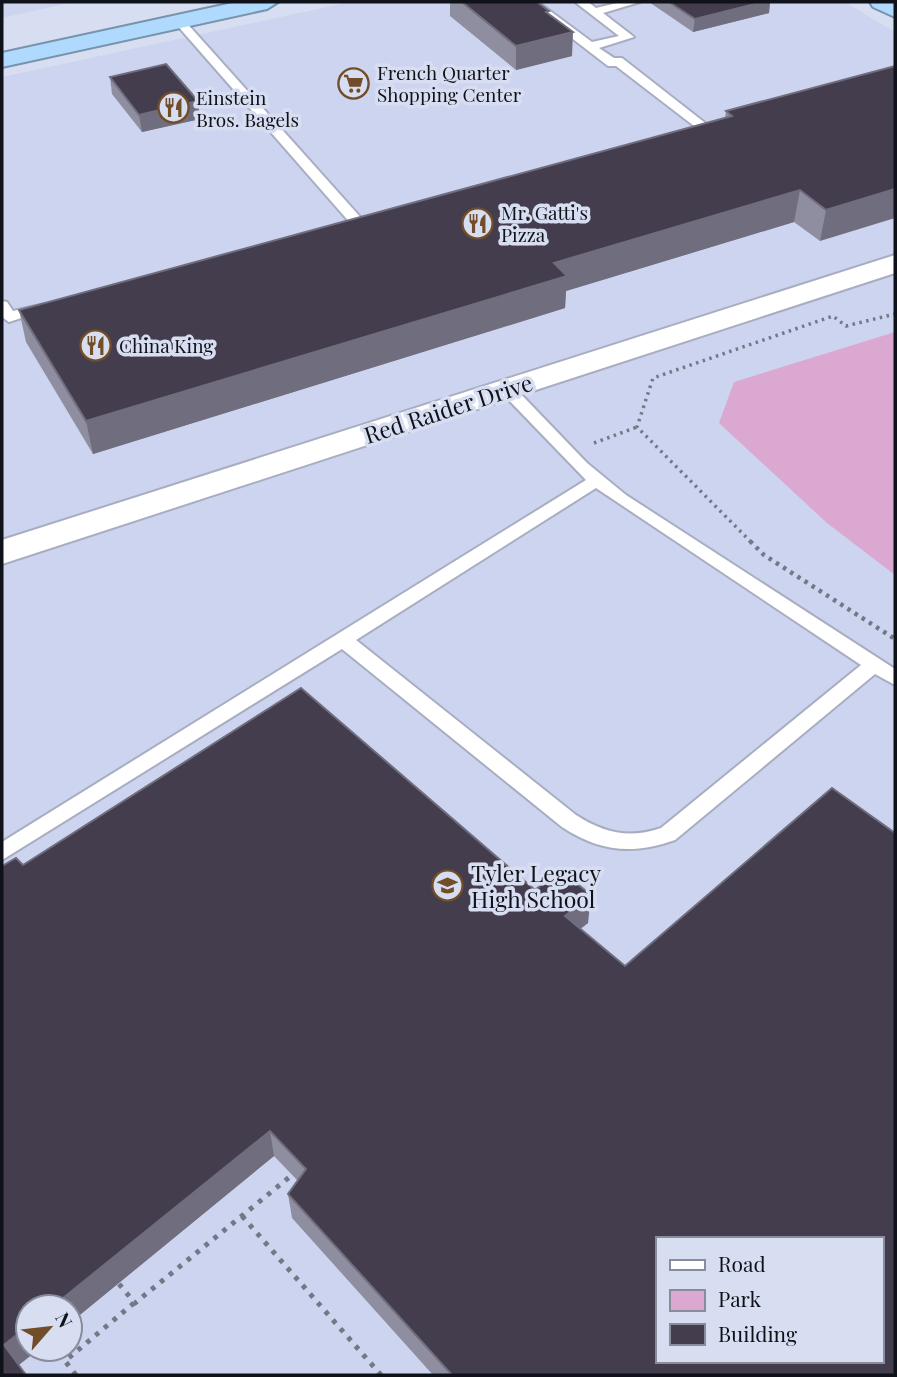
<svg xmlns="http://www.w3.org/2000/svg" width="897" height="1377" viewBox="0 0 897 1377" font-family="'Playfair Display',serif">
  <rect width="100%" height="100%" fill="#d8def2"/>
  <!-- built -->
  <g fill="#cdd4ef" fill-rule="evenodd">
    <path d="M2 2H74L2 18Z"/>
    <path d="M350 2H845L895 32V1375H2V77ZM657 1239H881V1361H657ZM28 1307H70V1349H28Z"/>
  </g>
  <!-- green -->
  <path fill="#daa8d0" d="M895 332V575L827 523 719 423 734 382Z"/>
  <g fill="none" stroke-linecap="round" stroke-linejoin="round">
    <defs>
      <g id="lane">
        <path d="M525 2H538L592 42 619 36 575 2H588L596 8 621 2H640L603 13 634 37 599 48 614 58H622L709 126 698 129 616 66H608Z"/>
        <path d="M176 20H184L362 219V225H352L176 24Z"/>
        <path d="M2 301 7 302 13 311 45 304 52 308 9 322 2 317Z"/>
        <path d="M507 384 513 386 587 463 626 495 895 669V685L875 674 675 840C633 855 600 852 562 827L342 649 2 860V842L586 480 501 392 499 389ZM596 488 861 665 661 828C629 839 604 833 576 815L356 640Z"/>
      </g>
      <path id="street" d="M895 255V273L2 564V540Z"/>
      <g id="highway">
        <path d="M237 2H278L267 9 2 67V53Z"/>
        <path d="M870 2H895V17L873 7Z"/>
      </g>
    </defs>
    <!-- lane casing -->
    <use href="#lane" stroke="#a8adc1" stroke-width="4"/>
    <!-- street casing -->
    <use href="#street" stroke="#a8adc1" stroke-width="4"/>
    <!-- highway casing -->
    <use href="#highway" stroke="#7894ad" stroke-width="4"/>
    <!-- path-far2 -->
    <g stroke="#747886" stroke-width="3.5" stroke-dasharray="2.5 4.5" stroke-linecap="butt">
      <path d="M594 443 637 427"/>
      <path d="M751 542 637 427 653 378 833 316 846 326 895 314"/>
    </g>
    <!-- path-far1 -->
    <path stroke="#747886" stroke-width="4.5" stroke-dasharray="3.5 5" stroke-linecap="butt" d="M750 541 764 555 895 639"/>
    <!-- path -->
    <g stroke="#747886" stroke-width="5" stroke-dasharray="4.5 7" stroke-linecap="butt">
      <path d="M242 1216 381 1375"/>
      <path d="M119 1284 135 1303 292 1175"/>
      <path d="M76 1375 65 1361 134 1303"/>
    </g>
    <!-- lane -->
    <use href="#lane" fill="#fff" fill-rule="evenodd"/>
    <!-- street -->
    <use href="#street" fill="#fff" fill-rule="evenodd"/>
    <!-- highway -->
    <use href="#highway" fill="#b0dafd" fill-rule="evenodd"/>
  </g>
  <!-- wall -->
  <g fill="#8e8ea0">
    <path d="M450 2H537L549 14 572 56 516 70 450 16Z"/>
    <path d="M649 2H770L769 13 693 32Z"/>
    <path d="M895 66 820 241 794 222 566 291 565 308 93 454 26 342 19 310 725 118 726 111Z"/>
    <path d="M110 77 200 119 142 132 112 94Z"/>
    <path d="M23 865 535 890 588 923 580 929 895 1375H433L292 1218 288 1194 298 1181 274 1156 70 1323V1307L28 1349H39L19 1365 2 1375Z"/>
  </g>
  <!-- shaded-wall -->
  <g fill="#706d7e">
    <path d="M763 2H770L769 13 693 32 695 19Z"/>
    <path d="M573 32 572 56 516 70V46Z"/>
    <path d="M198 101 200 119 142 132 139 115Z"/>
    <path d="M895 189V218L820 241 826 210Z"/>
    <path d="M800 190 794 222 566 291 565 308 93 454 86 421 554 263Z"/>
    <path d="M591 895 588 923 562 943 565 916Z"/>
    <path d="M270 1131 274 1156 70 1323V1307H52Z"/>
    <path d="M28 1326V1349H39L16 1367 4 1345Z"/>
  </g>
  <!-- building -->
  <g fill="#433d4d" stroke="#706d7e" stroke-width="2" fill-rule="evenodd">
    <path d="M462 2H537L549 11 546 12 573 32 516 46Z"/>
    <path d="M669 2H763L695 19Z"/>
    <path d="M166 64 198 101 139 115 110 77Z"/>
    <path d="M895 66V189L826 210 800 190 554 263 567 276 86 421 19 310 732 116 726 111Z"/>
    <path d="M301 688 535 890 560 870 591 895 565 916 625 966 832 788 895 833V1375H452L288 1194 306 1169 270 1131 52 1307H28V1326L4 1345 26 1375H2V866L16 858 23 865ZM657 1239H881V1361H657Z"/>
  </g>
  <!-- icons -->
  <defs>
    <symbol id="supermarket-ring" viewBox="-11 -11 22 22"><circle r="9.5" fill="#d8def2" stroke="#724d29" stroke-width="1.5"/><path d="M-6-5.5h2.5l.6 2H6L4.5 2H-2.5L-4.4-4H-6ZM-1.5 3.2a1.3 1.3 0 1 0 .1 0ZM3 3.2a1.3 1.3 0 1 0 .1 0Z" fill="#724d29"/></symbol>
    <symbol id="restaurant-ring" viewBox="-11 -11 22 22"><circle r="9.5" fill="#d8def2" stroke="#724d29" stroke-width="1.5"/><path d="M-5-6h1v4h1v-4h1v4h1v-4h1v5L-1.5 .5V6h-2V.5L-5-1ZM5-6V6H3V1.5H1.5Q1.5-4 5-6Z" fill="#724d29"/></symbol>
    <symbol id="school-ring" viewBox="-11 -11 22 22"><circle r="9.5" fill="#d8def2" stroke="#724d29" stroke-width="1.5"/><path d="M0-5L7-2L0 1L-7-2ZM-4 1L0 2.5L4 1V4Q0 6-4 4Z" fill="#724d29"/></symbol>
  </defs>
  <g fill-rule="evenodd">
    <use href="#supermarket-ring" x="336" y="66" width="35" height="35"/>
    <use href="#restaurant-ring" x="156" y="90" width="35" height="35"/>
    <use href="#restaurant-ring" x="460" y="206" width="35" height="35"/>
    <use href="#restaurant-ring" x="78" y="328" width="35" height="35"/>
    <use href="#school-ring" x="430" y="868" width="35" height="35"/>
  </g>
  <g text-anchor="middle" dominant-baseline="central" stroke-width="7" stroke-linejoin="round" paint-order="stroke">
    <!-- far-poi labels -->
    <g font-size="19" fill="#101219" stroke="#d8def2" text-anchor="start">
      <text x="377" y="72">French Quarter<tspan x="377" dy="22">Shopping Center</tspan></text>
      <text x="196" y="97">Einstein<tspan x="196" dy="22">Bros. Bagels</tspan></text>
      <text x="501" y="212">Mr. Gatti's<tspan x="501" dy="22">Pizza</tspan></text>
      <text x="119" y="345">China King</text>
    </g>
    <!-- street labels -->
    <g font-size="23" fill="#101219" stroke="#d8def2">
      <text transform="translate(448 408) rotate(-18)">Red Raider Drive</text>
    </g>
    <!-- poi labels -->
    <g font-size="23" fill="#101219" stroke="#d8def2" text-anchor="start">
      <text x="471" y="872">Tyler Legacy<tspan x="471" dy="26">High School</tspan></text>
    </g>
  </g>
  <!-- border -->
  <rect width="897" height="1377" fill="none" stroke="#101219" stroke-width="7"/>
  <!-- legend -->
  <rect x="656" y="1237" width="228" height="126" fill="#d8def2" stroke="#888c9b" stroke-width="2"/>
  <rect x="670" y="1260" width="35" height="10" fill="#ffffff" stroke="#888c9b" stroke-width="2"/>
  <text x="718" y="1272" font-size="21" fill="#101219">Road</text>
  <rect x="670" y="1290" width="35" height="21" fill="#daa8d0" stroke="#888c9b" stroke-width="2"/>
  <text x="718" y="1307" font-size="21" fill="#101219">Park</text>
  <rect x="670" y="1324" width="35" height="21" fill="#433d4d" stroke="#888c9b" stroke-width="2"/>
  <text x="718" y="1342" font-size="21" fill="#101219">Building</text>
  <!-- north arrow -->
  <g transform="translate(49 1328) rotate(62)"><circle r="33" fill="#d8def2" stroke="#888c9b" stroke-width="2"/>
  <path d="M0-5L12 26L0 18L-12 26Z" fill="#724d29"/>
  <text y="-10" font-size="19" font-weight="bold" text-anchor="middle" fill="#101219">N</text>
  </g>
</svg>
